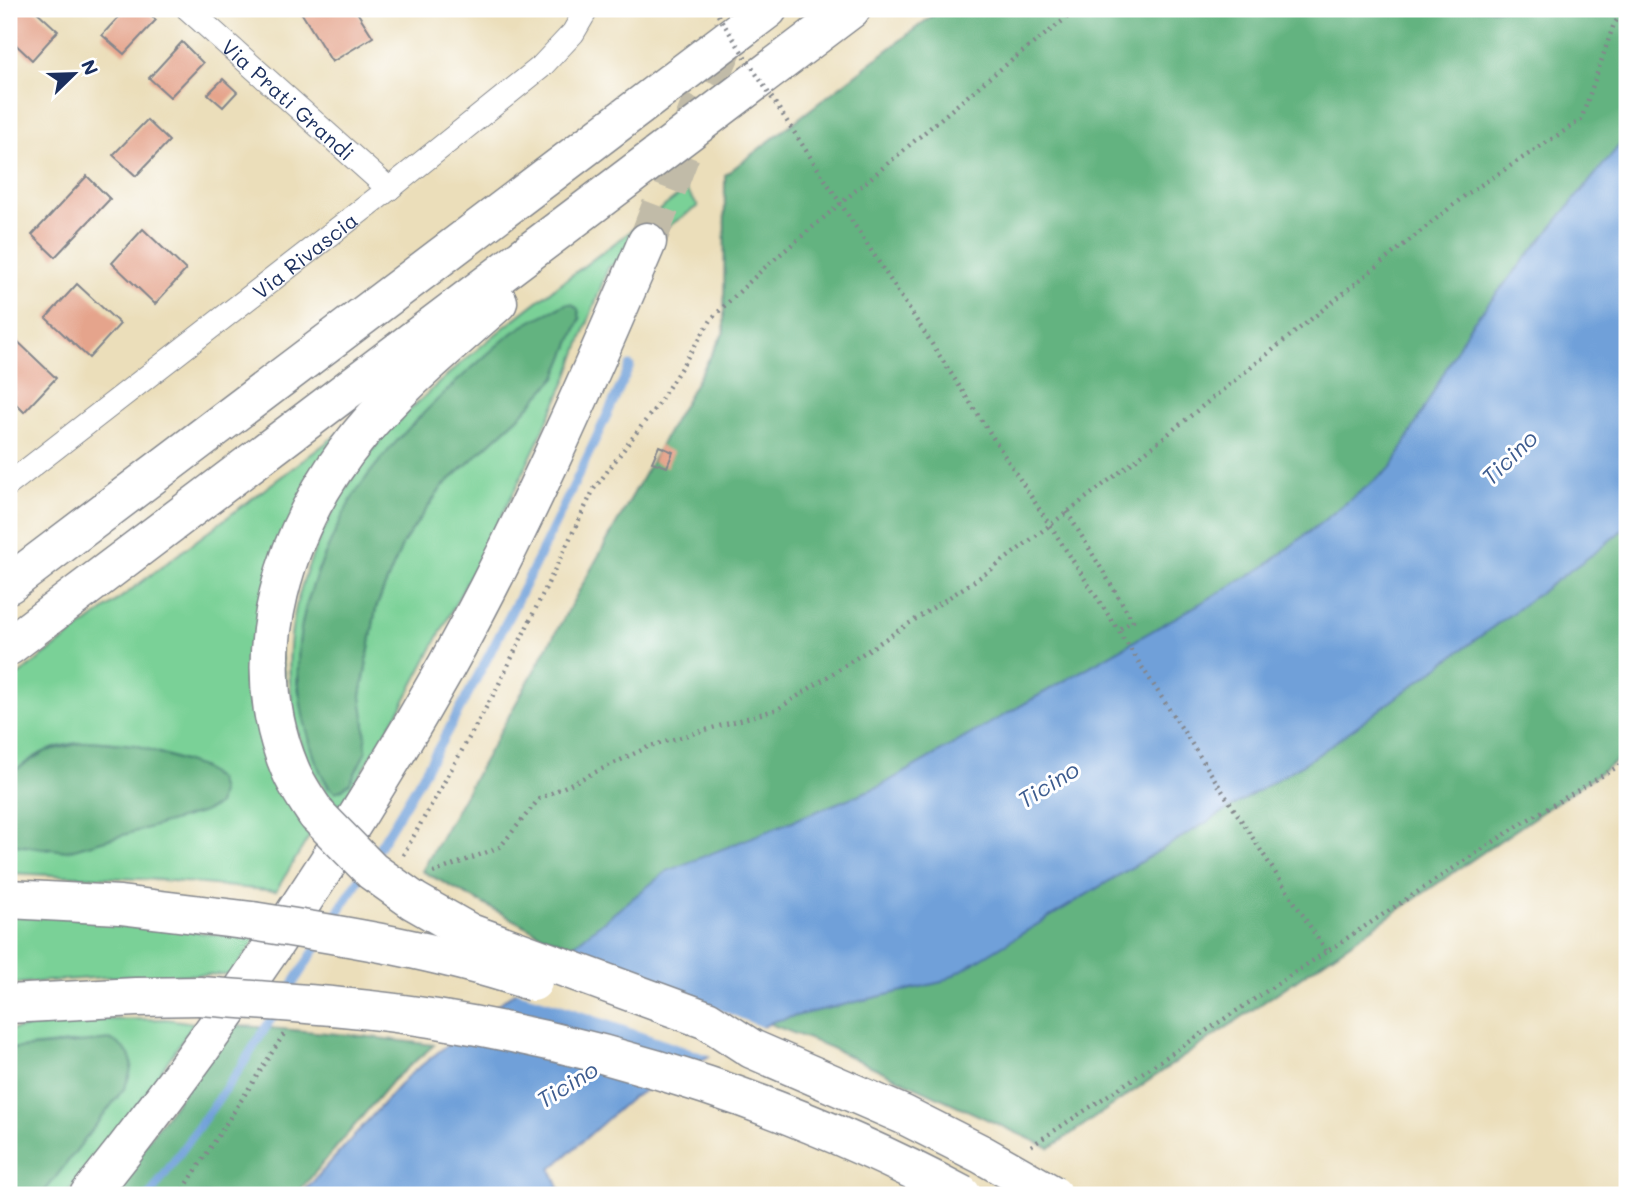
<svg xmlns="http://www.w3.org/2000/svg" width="1636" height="1204" viewBox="0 0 1636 1204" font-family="Mali,sans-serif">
  <rect width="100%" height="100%" fill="#fff"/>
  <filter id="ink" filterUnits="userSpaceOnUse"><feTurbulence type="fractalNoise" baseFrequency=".0143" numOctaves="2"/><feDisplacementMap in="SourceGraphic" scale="14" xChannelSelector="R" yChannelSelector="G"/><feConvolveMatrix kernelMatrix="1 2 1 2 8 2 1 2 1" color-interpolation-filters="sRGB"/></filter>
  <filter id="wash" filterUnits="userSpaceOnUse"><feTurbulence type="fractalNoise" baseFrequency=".00686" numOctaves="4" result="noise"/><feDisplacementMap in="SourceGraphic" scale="28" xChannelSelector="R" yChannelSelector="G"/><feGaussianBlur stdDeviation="1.57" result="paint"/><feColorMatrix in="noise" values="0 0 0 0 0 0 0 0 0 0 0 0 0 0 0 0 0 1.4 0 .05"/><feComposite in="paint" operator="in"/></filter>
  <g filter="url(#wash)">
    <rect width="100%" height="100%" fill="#ebdeba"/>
    <!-- green -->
    <g fill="#7ad197" stroke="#4a807a" stroke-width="2" fill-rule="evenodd">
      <path d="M686 190 698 206 608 268 566 381 516 488 402 706 340 807C306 774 294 729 290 682 284 607 318 530 359 468 381 435 414 406 443 379 519 311 604 252 686 190ZM580 319 556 377 521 415 442 487 403 543 376 608 361 696 328 787 314 755 305 721 297 683 299 644 305 609 318 570 357 491 409 428Z"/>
      <path d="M347 427 269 582 310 835 276 891 162 880 9 873V844L49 850 201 767C149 749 100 730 46 751 33 756 21 767 9 774V682Z"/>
      <path d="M9 910 256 939 231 974 106 977 9 984Z"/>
      <path d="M166 1019 194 1023 144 1096 66 1195H42L125 1087 78 1042 9 1049V1030L84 1020Z"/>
    </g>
    <!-- forest -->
    <g fill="#63b380" stroke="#3f716f" stroke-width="2">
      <path d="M941 9H1627V754L1050 1148 829 1047 538 933 422 871 724 332 725 175Z"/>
      <path d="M566 304H572L578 309 580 319 556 377 521 415 442 487 403 543 376 608 361 696 365 724 366 751 350 783 341 790 335 792C317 778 308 736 303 715 290 648 303 602 331 541 339 524 347 504 358 489 388 446 427 408 466 373 482 360 497 344 514 332 530 320 549 313 566 304Z"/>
      <path d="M90 741 136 745 201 767 218 780 221 792 218 805 204 812 67 851 9 844V774L46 751Z"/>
      <path d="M234 1025 362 1036 434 1045 392 1081 296 1195H107Z"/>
      <path d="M112 1040C136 1054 135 1064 125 1087L42 1195H9V1049Z"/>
    </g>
    <!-- water -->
    <path fill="#6fa0d9" stroke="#45689c" stroke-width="2" d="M1627 136V526L1597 551 1316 756 942 982 774 1021 631 1098 551 1169 562 1195H301L407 1077 667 871 880 786 1264 567 1392 467 1469 327Z"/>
    <!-- pier -->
    <path fill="#ebdeba" d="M564 949 662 986 766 1029 714 1057 563 1005 511 990Z"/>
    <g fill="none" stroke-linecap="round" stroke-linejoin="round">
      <!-- stream -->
      <g stroke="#6fa0d9" stroke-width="9">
        <path d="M373 857C472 701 552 533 630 366"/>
        <path d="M330 925 362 875"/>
        <path d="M287 993 319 943"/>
        <path d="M150 1195 241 1067 276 1011"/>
      </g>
    </g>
    <g id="blocks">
      <!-- building -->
      <g fill="#e5a48c">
        <path d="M17 9H34L58 31 32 60 9 38V18Z"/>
        <path d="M126 9H145L156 20 124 54 102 35Z"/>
        <path d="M299 9H355L373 37 332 62Z"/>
        <path d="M182 42 203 63 170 97 149 78Z"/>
        <path d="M223 79 237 92 223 107 208 94Z"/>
        <path d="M147 120 169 141 136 176 113 155Z"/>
        <path d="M87 176 110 199 55 257 32 235Z"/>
        <path d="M143 229 186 270 155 304 112 263Z"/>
        <path d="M77 284 120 324 89 358 46 318Z"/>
        <path d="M13 337 56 378 24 412 9 397V342Z"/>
        <path d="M659 446 673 452 667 467 652 462Z"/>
      </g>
    </g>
  </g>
  <g filter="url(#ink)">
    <use href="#blocks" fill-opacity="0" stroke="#83868c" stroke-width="2"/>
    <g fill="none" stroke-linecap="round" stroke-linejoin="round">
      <!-- motorway-tunnel -->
      <path stroke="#c1bba8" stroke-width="38" stroke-dasharray="38 19" stroke-linecap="butt" d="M647 242 710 78 732 29"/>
      <defs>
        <g id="minor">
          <path id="s1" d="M188 9 389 189"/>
          <path id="s2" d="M9 484 389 189 541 67 573 33 587 9"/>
        </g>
        <g id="motorway">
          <path d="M9 584 768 9"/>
          <path d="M9 646 851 9"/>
          <path d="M317 815C307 800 297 786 290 769 242 655 285 525 360 434 400 385 451 344 498 302"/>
          <path d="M9 899 120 905 252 921"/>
          <path d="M9 1004 136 997 199 996"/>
          <path d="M89 1195C222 1029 342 851 447 665 523 528 586 385 647 242"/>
        </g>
      </defs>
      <!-- minor casing -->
      <use href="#minor" stroke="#83868c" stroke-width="25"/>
      <!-- motorway casing -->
      <use href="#motorway" stroke="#83868c" stroke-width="41"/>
      <!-- path -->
      <g stroke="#83868c" stroke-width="4.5" stroke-dasharray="2 5" stroke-linecap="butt">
        <path d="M1067 512 1133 621 1118 630 1326 951"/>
        <path d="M403 855 496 690 594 489 658 404 713 317 763 269 989 78 1078 9"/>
        <path d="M433 873 500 847 539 799 650 746 778 709 991 570 1133 462 1467 194 1581 120 1614 24 1625 9"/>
        <path d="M1031 1146 1519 825 1627 761"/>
        <path d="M180 1195 284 1034"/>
      </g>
      <!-- minor -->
      <use href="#minor" stroke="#fff" stroke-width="23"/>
      <!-- motorway -->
      <use href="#motorway" stroke="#fff" stroke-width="38"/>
      <defs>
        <g id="motorway-bridge">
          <path d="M317 815 372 871 414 901 470 933 707 1020 752 1049 904 1115 981 1154 1053 1195"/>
          <path d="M252 921C347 936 442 951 533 982"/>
          <path d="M199 996C278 1002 358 1006 437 1019 619 1048 799 1108 962 1195"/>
        </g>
      </defs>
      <!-- motorway-bridge casing -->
      <use href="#motorway-bridge" stroke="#83868c" stroke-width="41" stroke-linecap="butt"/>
      <!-- path-bridge -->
      <path stroke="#83868c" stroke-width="4.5" stroke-dasharray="2 5" stroke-linecap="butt" d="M714 9 1118 630"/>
      <!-- motorway-bridge -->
      <use href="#motorway-bridge" stroke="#fff" stroke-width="38"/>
    </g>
  </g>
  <g text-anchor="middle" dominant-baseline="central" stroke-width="6" stroke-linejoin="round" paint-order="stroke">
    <!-- street labels -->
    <g font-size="21" fill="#1b2f5e" stroke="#fff">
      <text stroke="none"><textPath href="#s1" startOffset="135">Via Prati Grandi</textPath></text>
      <text stroke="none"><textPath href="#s2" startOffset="374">Via Rivascia</textPath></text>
    </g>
    <!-- water labels -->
    <g font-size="23" font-style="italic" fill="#3d5c8f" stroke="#fff">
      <text transform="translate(1509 457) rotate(-44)">Ticino</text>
      <text transform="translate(1048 784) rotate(-32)">Ticino</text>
      <text transform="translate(567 1084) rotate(-32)">Ticino</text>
    </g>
  </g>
  <!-- margin -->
  <rect width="1636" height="1204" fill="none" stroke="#fff" stroke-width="35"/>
  <!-- north arrow -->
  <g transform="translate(74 74) rotate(67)" stroke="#ffffff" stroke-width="5" paint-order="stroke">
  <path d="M0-5L12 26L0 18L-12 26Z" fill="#1b2f5e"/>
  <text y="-10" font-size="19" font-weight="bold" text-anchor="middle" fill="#1b2f5e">N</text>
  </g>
</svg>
